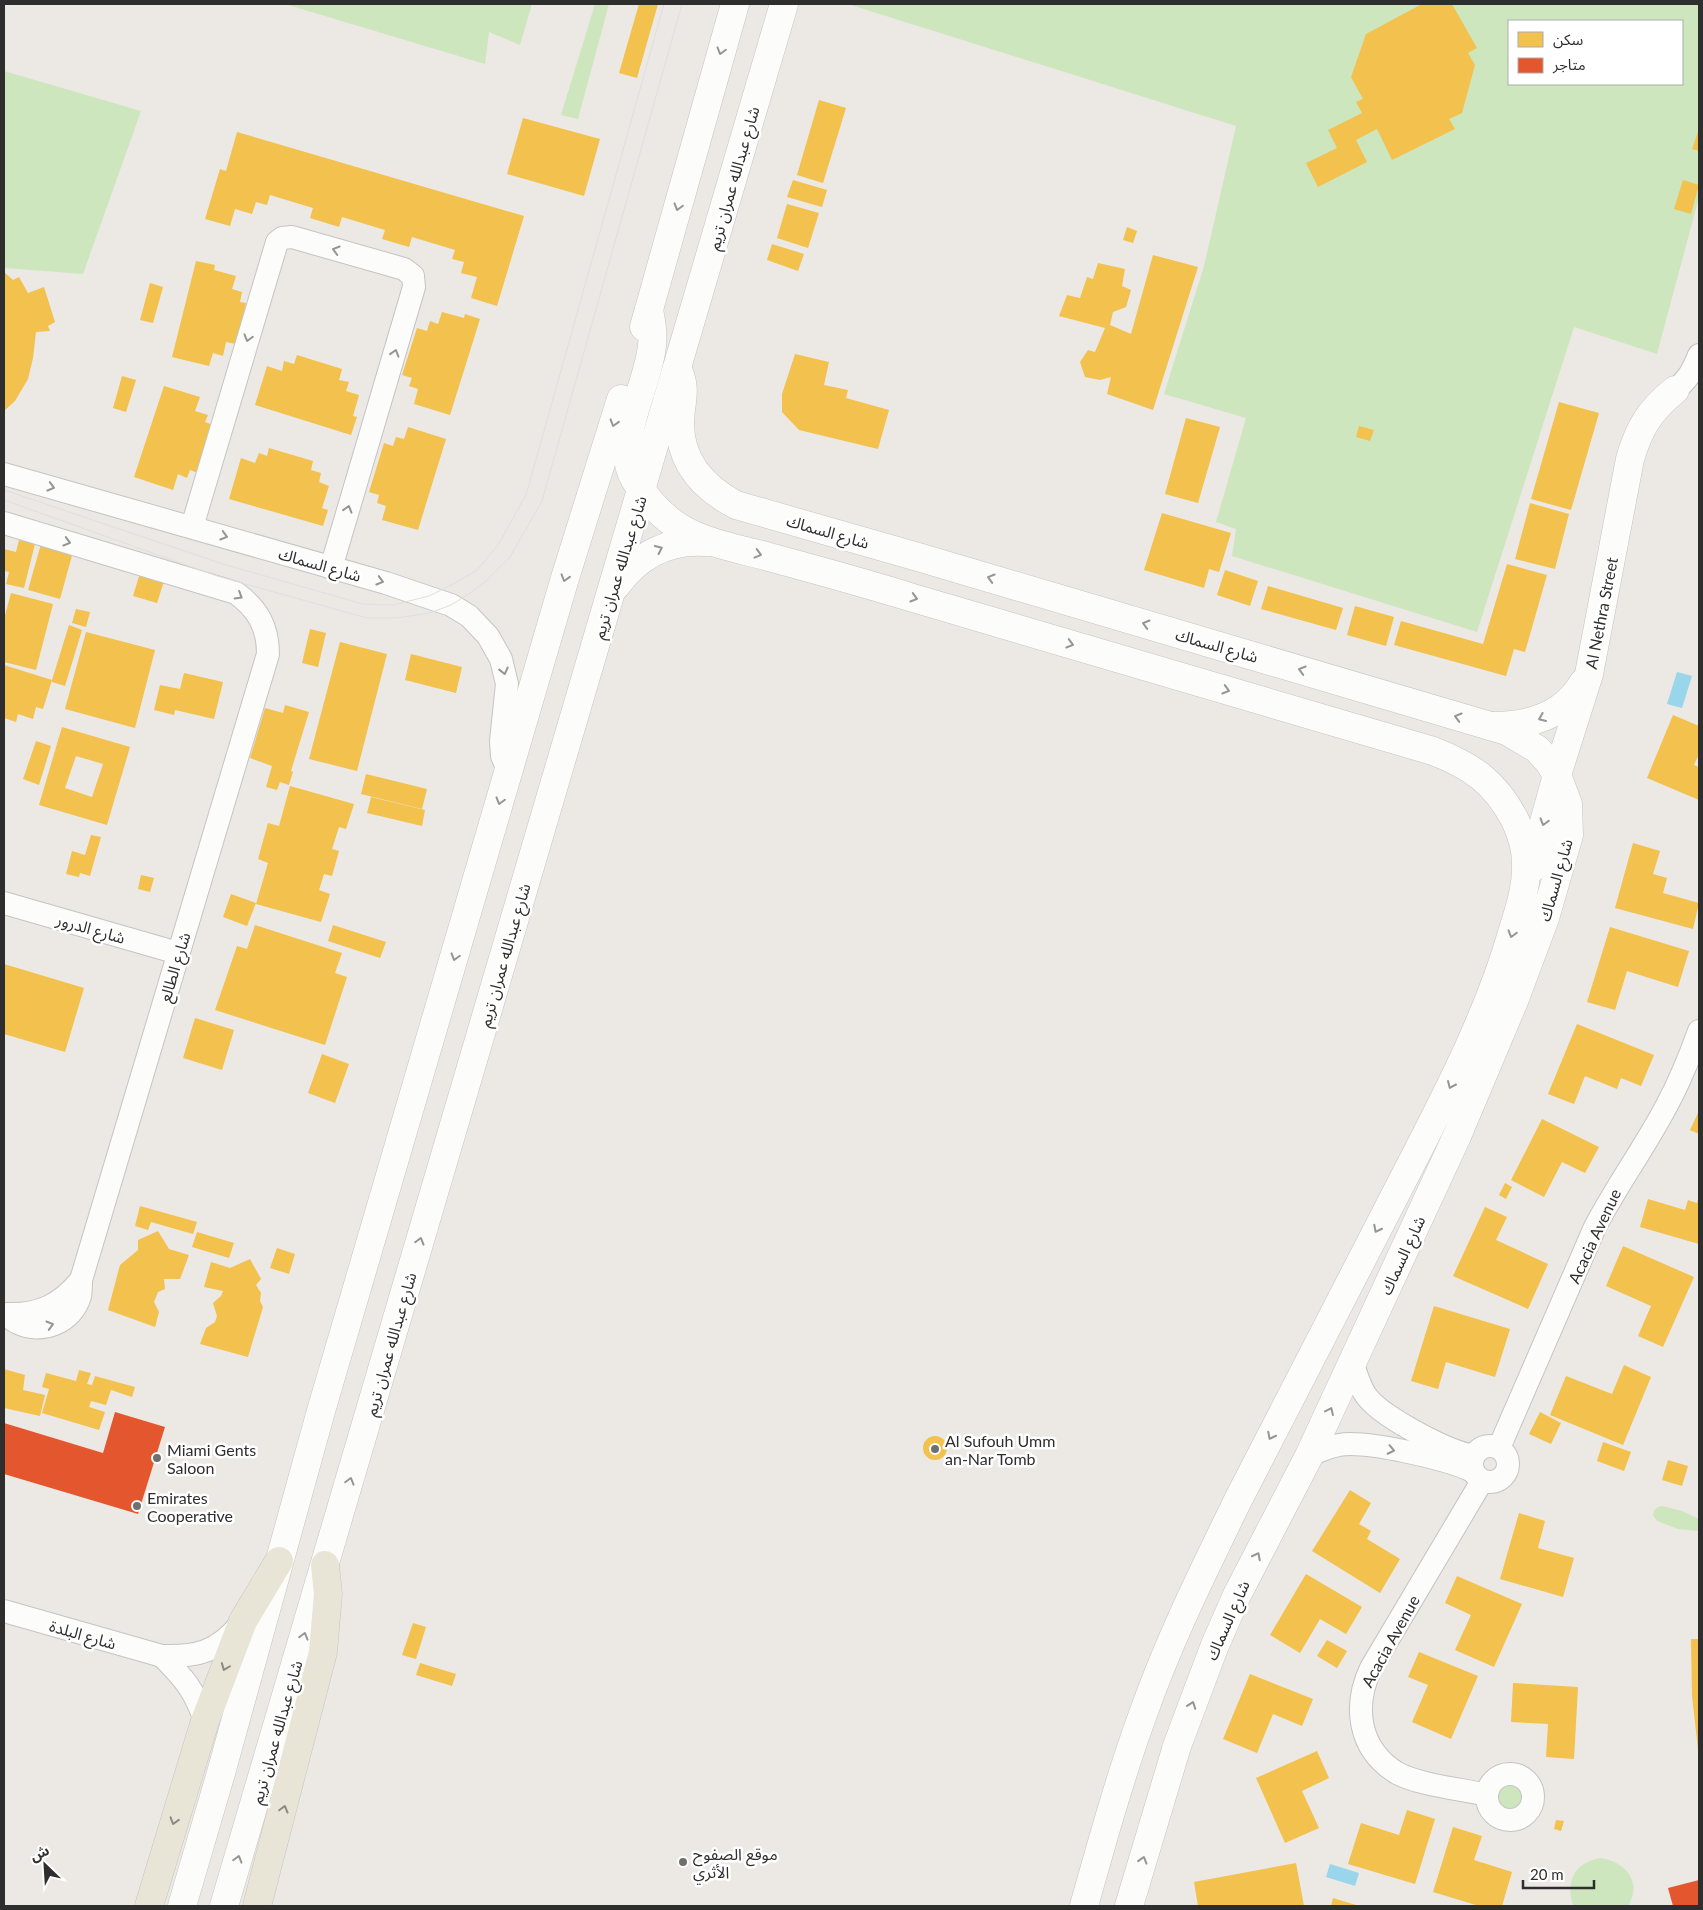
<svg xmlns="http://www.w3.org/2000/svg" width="1703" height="1910" viewBox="0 0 1703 1910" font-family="Lato,'Noto Sans Arabic',sans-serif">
  <rect width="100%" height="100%" fill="#ece8e4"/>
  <!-- green -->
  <g fill="#cee6be" fill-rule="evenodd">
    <path d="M285 4H532L520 45 489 32 485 64Z"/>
    <path d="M595 4H609L578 119 561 115Z"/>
    <path d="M851 4H1699V197L1657 354 1574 327 1477 632 1232 556 1236 529 1216 522 1246 418 1164 394 1204 266 1236 126 851 5ZM1509 21H1682V84H1509Z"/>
    <path d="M4 71 141 111 83 274 4 268Z"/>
    <path d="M1662 1506 1682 1511 1699 1519V1531L1678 1529 1657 1521 1653 1515C1654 1509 1656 1507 1662 1506Z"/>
    <circle cx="1510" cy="1796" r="14"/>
    <path d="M1600 1858C1625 1861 1643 1882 1628 1906L1573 1905C1565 1881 1575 1863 1600 1858Z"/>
  </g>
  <!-- water -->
  <g fill="#99d6ec">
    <path d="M1677 672 1692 676 1682 708 1667 704Z"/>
    <path d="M1330 1864 1359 1873 1355 1886 1326 1877Z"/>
  </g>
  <!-- homes -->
  <g fill="#f2c14e" fill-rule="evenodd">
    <path d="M639 4H658L637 78 619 73Z"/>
    <path d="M1422 4H1452L1477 48 1468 53 1475 65 1462 113 1449 119 1455 129 1392 160 1377 129 1356 140 1367 162 1318 187 1306 163 1337 148 1328 130 1362 113 1356 102 1363 99 1351 77 1366 34Z"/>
    <path d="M819 100 846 108 823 183 797 175Z"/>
    <path d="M523 118 600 139 584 196 507 174Z"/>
    <path d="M1699 129V151L1692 149Z"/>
    <path d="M237 132 524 216 497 306 471 298 477 277 461 273 464 262 452 259 455 250 412 237 409 247 382 239 385 230 342 217 339 227 310 218 313 208 270 195 267 205 256 202 252 214 235 209 230 226 205 219 220 169 226 171Z"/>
    <path d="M793 180 827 190 822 207 787 197Z"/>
    <path d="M1683 180 1699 185 1691 214 1674 209Z"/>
    <path d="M787 204 819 213 808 248 777 238Z"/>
    <path d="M1127 227 1137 231 1133 243 1123 240Z"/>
    <path d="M772 244 804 254 798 271 767 260Z"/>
    <path d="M1153 255 1198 267 1153 410 1107 394 1111 377 1100 380 1085 377 1080 362 1088 350 1095 352 1105 328 1059 316 1067 295 1080 298 1087 277 1093 279 1098 263 1125 269 1122 286 1131 290 1126 307 1113 312 1110 325 1131 334Z"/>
    <path d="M196 261 215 265 214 270 236 276 232 289 242 292 240 302 246 303 236 344 226 342 223 356 213 353 209 366 172 357Z"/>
    <path d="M4 272 13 280 19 277 28 293 44 287 55 322 48 326 50 331 36 332 33 358 28 379 15 401 4 411Z"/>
    <path d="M150 283 163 287 153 323 140 320Z"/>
    <path d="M442 312 464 318 465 314 480 319 450 415 414 404 418 389 409 386 412 378 402 375 417 328 427 331 430 321 438 324Z"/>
    <path d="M795 354 829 362 824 385 848 390 846 398 889 410 878 449 799 430 782 412V394Z"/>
    <path d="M297 355 342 369 339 380 349 382 346 391 359 395 353 416 357 417 351 435 255 405 267 366 282 371 284 361 294 364Z"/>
    <path d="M122 376 136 380 126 412 113 408Z"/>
    <path d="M164 386 200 397 195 411 208 415 205 422 213 425 198 473 190 470 187 478 178 474 173 490 134 477Z"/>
    <path d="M1559 402 1599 413 1571 510 1531 499Z"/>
    <path d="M1186 418 1220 427 1198 503 1165 494Z"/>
    <path d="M1359 426 1374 430 1370 441 1356 437Z"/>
    <path d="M408 427 446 439 418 530 382 520 386 506 377 503 379 495 369 492 384 443 393 446 396 437 404 439Z"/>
    <path d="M269 448 313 461 311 470 321 473 319 482 329 486 322 508 328 510 323 526 229 499 241 458 255 463 259 453 267 456Z"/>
    <path d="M1530 503 1569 514 1555 569 1515 559Z"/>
    <path d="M1162 513 1231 533 1219 572 1209 569 1204 588 1144 570Z"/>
    <path d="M19 540 35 544 24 588 6 584 9 572 4 571V549L16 552Z"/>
    <path d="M41 544 73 552 60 599 28 590Z"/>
    <path d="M1507 564 1547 575 1525 652 1514 649 1506 676 1394 645 1401 621 1483 644Z"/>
    <path d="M1225 570 1258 581 1250 606 1217 595Z"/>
    <path d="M140 573 164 581 157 603 133 596Z"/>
    <path d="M1268 586 1343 608 1336 630 1261 609Z"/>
    <path d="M11 593 53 604 36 670 4 662V619Z"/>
    <path d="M1355 606 1394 617 1386 646 1347 635Z"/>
    <path d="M76 609 90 612 86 627 72 623Z"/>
    <path d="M69 625 82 630 65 686 52 682V680L43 709 36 707 33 719 18 714 16 722 4 718V665L52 680Z"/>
    <path d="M310 629 326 633 318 667 302 663Z"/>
    <path d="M86 632 155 650 135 728 65 709Z"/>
    <path d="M340 642 387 654 357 771 309 759Z"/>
    <path d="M411 654 462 667 456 693 405 680Z"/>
    <path d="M184 673 223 682 214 719 175 710 174 715 154 710 160 685 180 689Z"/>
    <path d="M285 705 309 712 291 771 293 772 289 785 280 782 277 790 266 787 272 766 250 758 265 708 283 713Z"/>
    <path d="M1673 715 1699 726V754L1694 765 1699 767V800L1647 778Z"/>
    <path d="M62 727 130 747 107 825 39 805ZM76 756 103 764 92 797 65 788Z"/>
    <path d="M36 741 51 746 39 785 23 779Z"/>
    <path d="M366 774 427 789 422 809 361 794Z"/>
    <path d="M290 786 354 804 346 829 339 827 332 849 339 851 332 876 324 874 319 890 330 894 321 922 256 904 268 863 258 859 268 823 279 826Z"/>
    <path d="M371 797 425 810 422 826 367 813Z"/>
    <path d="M91 835 101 837 90 876 80 873 79 877 66 874 72 851 85 855Z"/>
    <path d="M1633 843 1660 851 1653 874 1667 878 1663 893 1699 903 1693 929 1615 908Z"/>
    <path d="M141 875 154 878 150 892 138 889Z"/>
    <path d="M231 894 256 903 247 926 223 917Z"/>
    <path d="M255 925 342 953 335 973 347 977 325 1045 215 1010 237 946 247 949Z"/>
    <path d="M333 925 386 942 380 958 328 941Z"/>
    <path d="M1610 927 1689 951 1678 987 1627 971 1615 1010 1587 1002Z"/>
    <path d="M4 964 84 988 65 1052 4 1034Z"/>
    <path d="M195 1018 234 1030 222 1070 183 1058Z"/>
    <path d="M1577 1024 1654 1055 1641 1086 1621 1078 1617 1089 1585 1076 1574 1104 1548 1094Z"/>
    <path d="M322 1054 349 1064 335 1103 308 1093Z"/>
    <path d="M1699 1111V1134L1690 1130Z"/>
    <path d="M1542 1119 1599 1147 1585 1173 1562 1162 1544 1197 1511 1180Z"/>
    <path d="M1505 1183 1512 1187 1506 1199 1499 1195Z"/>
    <path d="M1699 1196V1244L1640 1227 1648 1199 1685 1210 1688 1200 1697 1203Z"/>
    <path d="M140 1206 197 1222 193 1234 151 1222 148 1230 135 1226Z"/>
    <path d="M1485 1207 1507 1217 1496 1240 1548 1264 1528 1309 1453 1276Z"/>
    <path d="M158 1231 169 1249 189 1255 180 1279H164L165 1289 158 1292 154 1302 159 1312 155 1327 108 1310 120 1265 138 1250V1240Z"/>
    <path d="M197 1232 234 1243 229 1258 192 1247Z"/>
    <path d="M1623 1246 1694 1277 1663 1347 1638 1336 1651 1306 1606 1286Z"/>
    <path d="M277 1248 295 1254 289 1274 270 1268Z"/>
    <path d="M250 1259 261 1279 256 1285 261 1293 260 1301 263 1307 248 1357 200 1344 206 1328 215 1322 217 1316 213 1303 221 1296 223 1291 204 1287 211 1262 230 1268Z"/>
    <path d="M1434 1306 1510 1329 1495 1377 1446 1362 1438 1389 1411 1381Z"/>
    <path d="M1624 1365 1651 1377 1623 1445 1550 1415 1566 1376 1612 1394Z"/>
    <path d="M4 1369 25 1375 23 1390 45 1395 40 1416 4 1408Z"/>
    <path d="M79 1370 91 1373 87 1384 92 1385 95 1376 135 1387 132 1397 111 1390 106 1405 91 1401 89 1407 105 1412 99 1430 42 1413 49 1389 42 1387 46 1373 76 1381Z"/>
    <path d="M1540 1412 1561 1423 1551 1444 1529 1434Z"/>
    <circle cx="935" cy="1448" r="12"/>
    <path d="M1603 1442 1631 1452 1624 1471 1597 1461Z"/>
    <path d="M1668 1460 1688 1466 1682 1486 1662 1480Z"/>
    <path d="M1350 1490 1371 1503 1359 1524 1371 1531 1367 1539 1400 1559 1380 1593 1312 1551Z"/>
    <path d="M1519 1513 1545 1521 1538 1548 1574 1558 1563 1597 1500 1579Z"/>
    <path d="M1306 1574 1362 1607 1346 1634 1320 1619 1300 1653 1270 1635Z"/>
    <path d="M1457 1576 1522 1604 1494 1667 1455 1650 1471 1615 1445 1603Z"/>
    <path d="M413 1623 426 1627 416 1659 402 1655Z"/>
    <path d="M1691 1639H1699L1698 1749 1692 1696Z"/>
    <path d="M1327 1640 1347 1651 1337 1668 1317 1656Z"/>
    <path d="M1419 1652 1478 1676 1451 1739 1412 1722 1428 1685 1408 1677Z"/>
    <path d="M420 1663 456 1674 452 1686 416 1675Z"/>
    <path d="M1250 1674 1313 1699 1302 1726 1273 1714 1257 1753 1223 1739Z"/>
    <path d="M1513 1683 1578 1687 1574 1759 1546 1757 1548 1724 1511 1722Z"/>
    <path d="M1317 1751 1329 1778 1302 1791 1319 1828 1285 1843 1256 1778Z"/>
    <path d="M1407 1810 1435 1819 1415 1884 1348 1864 1361 1823 1399 1835Z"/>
    <path d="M1556 1820 1564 1821 1561 1831 1554 1829Z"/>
    <path d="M1453 1827 1482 1836 1474 1860 1512 1872 1502 1906H1479L1433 1892Z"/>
    <path d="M1296 1863 1304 1906H1198L1194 1882Z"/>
    <path d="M1333 1898 1359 1906H1331Z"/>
  </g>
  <!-- shops -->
  <g fill="#e4572e">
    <path d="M115 1412 165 1427 138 1514 4 1474V1423L103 1453Z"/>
    <path d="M1699 1880V1906H1673L1668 1888Z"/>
  </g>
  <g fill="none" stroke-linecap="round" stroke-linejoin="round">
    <defs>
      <g id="street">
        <path d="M1675 390C1688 380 1693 370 1699 355"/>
        <path d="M4 474 386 583 451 605 469 616 488 636 501 659 507 684 501 741 502 756 509 772"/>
        <path d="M4 523 236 593C258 609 268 627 268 654L81 1280C81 1285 81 1291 80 1296 73 1322 42 1335 18 1323 13 1321 9 1317 5 1314"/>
        <path d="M192 527 277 242 282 238 292 237 404 269 413 276 414 287 331 568"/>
        <path d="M4 903 178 953"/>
        <path d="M7 1314C40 1315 60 1305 81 1280"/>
        <path d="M1352 1362C1356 1372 1359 1385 1365 1394 1378 1415 1445 1450 1470 1455"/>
        <circle cx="1490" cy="1464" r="18"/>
        <path d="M1499 1448 1595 1227C1617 1185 1645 1147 1667 1105 1680 1081 1690 1056 1699 1031"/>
        <path d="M1309 1456C1319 1451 1328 1447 1339 1445 1365 1440 1448 1459 1472 1471"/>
        <path d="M1482 1481 1371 1668C1353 1706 1358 1749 1397 1773 1419 1785 1461 1789 1487 1795"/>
        <path d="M4 1611 162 1656C197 1657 218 1652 241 1623"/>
        <path d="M162 1656C184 1678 195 1691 205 1721"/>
        <circle cx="1510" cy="1797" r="23"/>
      </g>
      <g id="secondary">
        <path d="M649 310C651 321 654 333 652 345 649 386 612 442 635 480 649 504 669 524 694 535 718 546 745 550 769 557 817 570 865 583 913 598 1086 649 1259 700 1433 751 1472 766 1495 782 1515 820 1521 833 1526 848 1526 863 1527 888 1519 910 1512 933 1488 1016 1447 1094 1408 1170 1351 1280 1294 1390 1238 1500 1204 1570 1169 1640 1143 1714 1120 1777 1102 1842 1084 1906"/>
        <path d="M644 327 735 4"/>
        <path d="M677 368C688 390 680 402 680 424 680 463 704 488 736 505L918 557 1507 731 1537 749 1548 761 1557 775 1568 804 1569 835 1545 918 1514 1001 1457 1136 1309 1456 1237 1595 1215 1645 1177 1746 1129 1906"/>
        <path d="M616 586C638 555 669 539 707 542"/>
        <path d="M1493 726C1528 726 1564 716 1583 683"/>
        <path d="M1531 869 1557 775 1589 674 1630 459C1639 428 1650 410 1675 390"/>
        <path d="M182 1906 221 1773 321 1411 565 578 621 399"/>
        <path d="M224 1906 784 4"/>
      </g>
      <g id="primary">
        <path d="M149 1906 205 1721 243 1621 279 1561"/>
        <path d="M257 1906 323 1652 328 1594 325 1565"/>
      </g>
    </defs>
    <!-- street casing -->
    <use href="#street" stroke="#c5c4c5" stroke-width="24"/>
    <!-- secondary casing -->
    <use href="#secondary" stroke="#c5c4c5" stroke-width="29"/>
    <!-- primary casing -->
    <use href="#primary" stroke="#c6c5c4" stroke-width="29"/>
    <!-- street -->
    <use href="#street" stroke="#fcfcfb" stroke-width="22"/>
    <!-- secondary -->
    <use href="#secondary" stroke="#fcfcfb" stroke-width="28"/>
    <!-- primary -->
    <use href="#primary" stroke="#e8e4d6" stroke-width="28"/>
    <!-- tram -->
    <g stroke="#dfdfe1" stroke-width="1">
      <path d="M4 490 223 564 363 604 393 605 429 596 457 582 477 570 498 545 526 495 664 4"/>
      <path d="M4 500 217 576 367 618H396L430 613 451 605 469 594 486 581 510 557 542 501 682 4"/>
    </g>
  </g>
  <!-- one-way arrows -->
  <defs><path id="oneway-chevron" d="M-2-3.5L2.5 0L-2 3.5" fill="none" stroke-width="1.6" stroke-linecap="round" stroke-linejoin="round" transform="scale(1.25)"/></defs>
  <g stroke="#959594">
    <use href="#oneway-chevron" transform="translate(721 51) rotate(106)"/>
    <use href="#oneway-chevron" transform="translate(678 207) rotate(106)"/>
    <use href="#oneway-chevron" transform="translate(336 250) rotate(-164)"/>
    <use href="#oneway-chevron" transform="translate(248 338) rotate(106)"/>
    <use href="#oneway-chevron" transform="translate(395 353) rotate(-73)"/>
    <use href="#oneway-chevron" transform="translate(614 423) rotate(107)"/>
    <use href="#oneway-chevron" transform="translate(51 487) rotate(16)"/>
    <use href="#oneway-chevron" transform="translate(348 509) rotate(-73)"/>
    <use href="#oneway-chevron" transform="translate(224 536) rotate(16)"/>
    <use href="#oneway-chevron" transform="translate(67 542) rotate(16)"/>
    <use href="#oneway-chevron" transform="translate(659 549) rotate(-25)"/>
    <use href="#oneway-chevron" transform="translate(758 554) rotate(15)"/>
    <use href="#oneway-chevron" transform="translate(565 578) rotate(107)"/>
    <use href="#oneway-chevron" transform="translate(991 578) rotate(-164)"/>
    <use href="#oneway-chevron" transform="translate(380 581) rotate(16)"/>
    <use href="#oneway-chevron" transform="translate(239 596) rotate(31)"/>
    <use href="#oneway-chevron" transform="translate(914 598) rotate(16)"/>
    <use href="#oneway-chevron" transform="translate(1146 624) rotate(-164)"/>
    <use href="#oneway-chevron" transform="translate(1070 644) rotate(16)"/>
    <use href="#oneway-chevron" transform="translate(1302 670) rotate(-164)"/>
    <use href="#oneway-chevron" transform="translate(504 671) rotate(76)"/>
    <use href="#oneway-chevron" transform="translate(1226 690) rotate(16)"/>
    <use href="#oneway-chevron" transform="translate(1458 717) rotate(-164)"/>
    <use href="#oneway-chevron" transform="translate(1542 718) rotate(157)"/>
    <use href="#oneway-chevron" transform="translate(500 801) rotate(106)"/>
    <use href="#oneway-chevron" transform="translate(1544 822) rotate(106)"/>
    <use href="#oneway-chevron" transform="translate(1512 934) rotate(106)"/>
    <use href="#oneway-chevron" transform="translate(455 957) rotate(106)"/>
    <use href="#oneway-chevron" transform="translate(1451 1085) rotate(114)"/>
    <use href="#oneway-chevron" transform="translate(1377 1229) rotate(117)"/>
    <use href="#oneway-chevron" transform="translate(420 1241) rotate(-74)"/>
    <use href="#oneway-chevron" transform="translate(50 1325) rotate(-16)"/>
    <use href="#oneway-chevron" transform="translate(1330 1411) rotate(-65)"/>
    <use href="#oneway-chevron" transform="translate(1271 1436) rotate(117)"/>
    <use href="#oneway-chevron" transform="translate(1391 1450) rotate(12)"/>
    <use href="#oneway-chevron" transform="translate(350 1481) rotate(-74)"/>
    <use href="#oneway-chevron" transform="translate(1257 1556) rotate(-63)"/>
    <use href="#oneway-chevron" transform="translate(304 1636) rotate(-74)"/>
    <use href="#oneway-chevron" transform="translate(1192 1705) rotate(-70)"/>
    <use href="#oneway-chevron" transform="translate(238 1859) rotate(-74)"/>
    <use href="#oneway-chevron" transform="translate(1143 1860) rotate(-73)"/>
  </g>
  <g stroke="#8b8982">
    <use href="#oneway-chevron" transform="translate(225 1667) rotate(111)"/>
    <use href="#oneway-chevron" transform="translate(284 1809) rotate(-75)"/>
    <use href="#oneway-chevron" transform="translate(174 1821) rotate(107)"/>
  </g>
  <!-- markers -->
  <g fill="#706f6e" stroke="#fff" stroke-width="2">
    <circle cx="935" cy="1449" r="5"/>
    <circle cx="157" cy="1458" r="5"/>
    <circle cx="137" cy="1506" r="5"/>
    <circle cx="683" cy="1862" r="5"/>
  </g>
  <g text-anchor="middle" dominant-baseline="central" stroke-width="5" stroke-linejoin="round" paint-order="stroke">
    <!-- street labels -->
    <g font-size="16" fill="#2e2e2e" stroke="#fff">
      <text transform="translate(733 178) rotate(-74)">شارع عبدالله عمران تريم</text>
      <text transform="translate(828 531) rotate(16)">شارع السماك</text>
      <text transform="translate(320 564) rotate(16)">شارع السماك</text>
      <text transform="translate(619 567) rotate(-73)">شارع عبدالله عمران تريم</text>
      <text transform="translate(1601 613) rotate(-79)">Al Nethra Street</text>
      <text transform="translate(1217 645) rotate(16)">شارع السماك</text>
      <text transform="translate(1555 880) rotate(-74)">شارع السماك</text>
      <text transform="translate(91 928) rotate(16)">شارع الدرور</text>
      <text transform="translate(504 955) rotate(-74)">شارع عبدالله عمران تريم</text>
      <text transform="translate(174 967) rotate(-73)">شارع الطالع</text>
      <text transform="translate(1594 1236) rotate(-65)">Acacia Avenue</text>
      <text transform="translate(1402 1255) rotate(-65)">شارع السماك</text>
      <text transform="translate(390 1344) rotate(-74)">شارع عبدالله عمران تريم</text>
      <text transform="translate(1227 1620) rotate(-66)">شارع السماك</text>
      <text transform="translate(83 1634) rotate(16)">شارع البلدة</text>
      <text transform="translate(1390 1641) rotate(-61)">Acacia Avenue</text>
      <text transform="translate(276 1732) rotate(-74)">شارع عبدالله عمران تريم</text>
    </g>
    <!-- poi labels -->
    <g font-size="16" fill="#2e2e2e" stroke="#fff" text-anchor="start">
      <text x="945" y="1440">Al Sufouh Umm<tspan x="945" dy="18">an-Nar Tomb</tspan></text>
      <text x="167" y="1449">Miami Gents<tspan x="167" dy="18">Saloon</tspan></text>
      <text x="147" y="1497">Emirates<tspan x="147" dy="18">Cooperative</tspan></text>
      <text x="693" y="1853">موقع الصفوح<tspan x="693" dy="18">الأثري</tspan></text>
    </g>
  </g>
  <!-- border -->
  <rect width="1703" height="1910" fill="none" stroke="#2e2e2e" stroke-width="10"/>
  <!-- legend -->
  <rect x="1508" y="20" width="175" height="65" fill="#ffffff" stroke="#ababab"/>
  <rect x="1518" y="32" width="25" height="15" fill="#f2c14e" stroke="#ababab"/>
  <text x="1553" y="45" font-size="15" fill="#2e2e2e">سكن</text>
  <rect x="1518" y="58" width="25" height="15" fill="#e4572e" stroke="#ababab"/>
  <text x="1553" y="70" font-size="15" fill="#2e2e2e">متاجر</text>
  <!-- north arrow -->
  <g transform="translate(45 1865) rotate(335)" stroke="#ffffff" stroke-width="4" paint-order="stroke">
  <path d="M0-4L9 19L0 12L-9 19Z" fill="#2e2e2e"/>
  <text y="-8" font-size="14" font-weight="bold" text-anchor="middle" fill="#2e2e2e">ش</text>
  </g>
  <!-- scale -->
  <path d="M1523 1880v8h71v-8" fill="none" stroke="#2e2e2e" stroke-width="2.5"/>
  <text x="1530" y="1880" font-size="15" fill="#2e2e2e" stroke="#ffffff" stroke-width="4" paint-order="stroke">20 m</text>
</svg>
